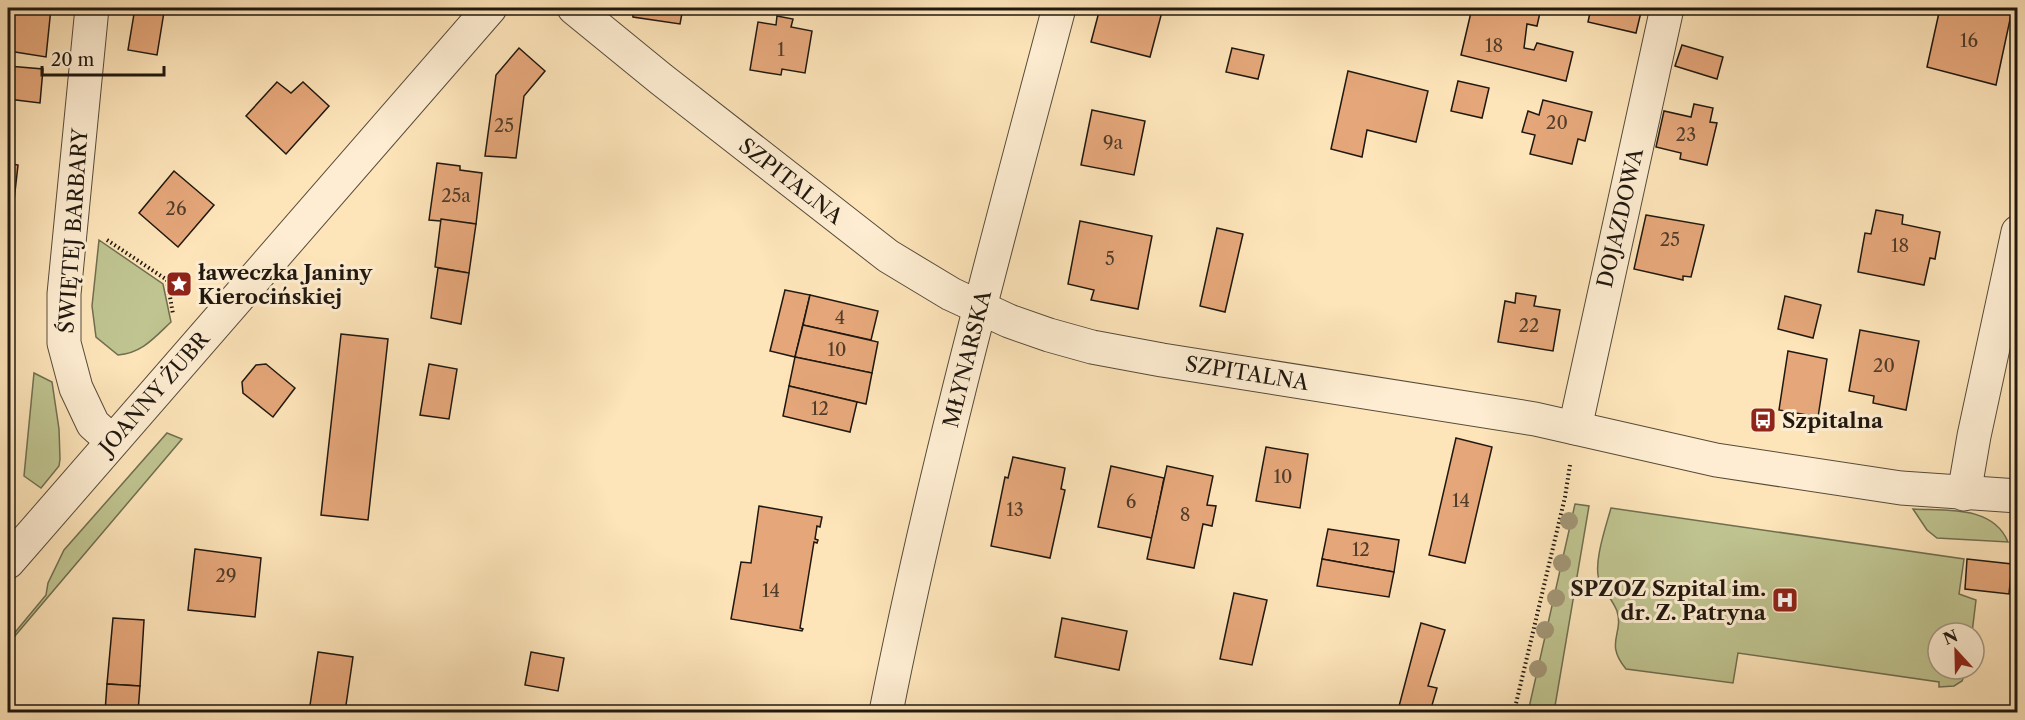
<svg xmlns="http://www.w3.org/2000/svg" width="2025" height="720" viewBox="0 0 2025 720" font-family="'Libre Caslon Text',serif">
  <rect width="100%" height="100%" fill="#fde4b9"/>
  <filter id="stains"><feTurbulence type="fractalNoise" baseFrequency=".00333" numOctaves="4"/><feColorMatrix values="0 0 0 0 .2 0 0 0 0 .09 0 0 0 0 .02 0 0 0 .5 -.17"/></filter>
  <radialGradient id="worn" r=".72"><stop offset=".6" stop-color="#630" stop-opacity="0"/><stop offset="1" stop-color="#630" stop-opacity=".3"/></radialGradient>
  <!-- green -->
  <g fill="#bfc490" stroke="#706e50" stroke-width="1.5">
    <path d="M99 240 163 284 171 322C154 338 142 353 118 355L96 337 92 306Z"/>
    <path d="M34 373 52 382 59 429 60 459 59 466 41 488 24 476Z"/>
    <path d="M167 433 182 439 14 637 12 636 46 595 48 583 64 550Z"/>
    <path d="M1575 504 1589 506 1554 712H1528Z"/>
    <path d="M1611 508 1964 559 1959 594 1976 600 1972 633H1938V669H1967L1962 681 1954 686 1939 687V682L1738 653 1733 683 1626 669C1604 642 1624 635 1617 611 1613 601 1605 592 1600 582 1592 566 1606 526 1611 508Z"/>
    <path d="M1913 509C1946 511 1993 505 2008 542L1937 538 1927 530Z"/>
  </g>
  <!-- building -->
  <g fill="#e5a77a" stroke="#20180f" stroke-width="1.5">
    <path d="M14 8H51L46 57 9 51Z"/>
    <path d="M135 8 164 12 157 55 128 50Z"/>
    <path d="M632 8H683L680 24 633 17Z"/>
    <path d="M1100 8H1163L1150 57 1091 42Z"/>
    <path d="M1472 8H1541L1537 26 1527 24 1524 48 1534 50 1537 43 1573 52 1566 81 1461 55Z"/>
    <path d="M1591 8H1642L1636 33 1588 22Z"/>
    <path d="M1940 8H1986L2011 15 1996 85 1927 67Z"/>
    <path d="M777 16 793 19 791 27 812 31 805 73 782 69 781 75 750 70 758 22 776 25Z"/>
    <path d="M1682 45 1723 57 1717 79 1675 66Z"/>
    <path d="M519 48 545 71 524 96 516 158 485 156 496 75Z"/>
    <path d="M1232 48 1264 55 1258 79 1226 72Z"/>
    <path d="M8 66 43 69 40 103 8 99Z"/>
    <path d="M1348 71 1428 91 1416 142 1367 130 1362 157 1331 149Z"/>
    <path d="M1458 81 1489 88 1482 118 1451 111Z"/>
    <path d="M277 82 291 93 303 82 329 106 286 154 246 116Z"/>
    <path d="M1543 100 1592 112 1585 141 1578 139 1572 164 1530 154 1535 135 1522 132 1528 111 1539 115Z"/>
    <path d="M1694 104 1713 108 1710 122 1717 123 1707 165 1680 159 1681 153 1656 147 1664 111 1691 117Z"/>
    <path d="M1092 110 1145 121 1134 175 1081 165Z"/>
    <path d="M8 163 18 165 10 236H8Z"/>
    <path d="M437 163 460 166V170L482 173 476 224 429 220Z"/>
    <path d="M174 171 214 205 178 247 139 213Z"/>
    <path d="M1876 210 1903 215 1902 224 1940 232 1935 259 1930 258 1924 285 1858 272 1865 233 1871 234Z"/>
    <path d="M1646 215 1704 225 1691 277 1683 276V280L1634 269Z"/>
    <path d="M441 219 476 224 469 273 435 267Z"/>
    <path d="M1080 221 1152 236 1138 309 1091 300 1094 290 1068 284Z"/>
    <path d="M1217 228 1243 234 1225 312 1200 306Z"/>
    <path d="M438 268 469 273 461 324 431 318Z"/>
    <path d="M785 290 810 295 795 357 770 351Z"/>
    <path d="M1516 293 1536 296 1534 306 1560 310 1553 351 1498 342 1505 301 1515 303Z"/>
    <path d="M810 295 878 311 871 340 803 325Z"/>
    <path d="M1785 296 1821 305 1813 338 1778 329Z"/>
    <path d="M803 325 878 342 872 373 795 357Z"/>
    <path d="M1860 330 1919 341 1906 410 1873 403 1874 396 1849 391Z"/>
    <path d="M341 334 388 339 368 520 321 515Z"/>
    <path d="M1788 351 1827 359 1818 417 1779 410Z"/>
    <path d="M795 357 872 373 866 404 789 386Z"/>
    <path d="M266 364 295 388 273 417 243 393 242 382 256 365Z"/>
    <path d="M429 364 457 369 449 419 420 415Z"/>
    <path d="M789 386 857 402 850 432 783 416Z"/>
    <path d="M1456 438 1492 447 1465 563 1429 555Z"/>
    <path d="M1266 447 1308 454 1300 508 1256 501Z"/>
    <path d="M1013 457 1065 468 1061 489 1065 490 1050 558 991 546 1005 477 1008 478Z"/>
    <path d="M1111 466 1164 478 1152 538 1098 527Z"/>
    <path d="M1167 466 1213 476 1207 505 1216 506 1212 526 1203 524 1194 568 1147 559Z"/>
    <path d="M759 506 822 517 820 527 817 526 815 539 818 540 817 543 814 542 800 628 803 629 802 631 731 619 741 562 751 563Z"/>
    <path d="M1328 529 1399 540 1394 572 1322 559Z"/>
    <path d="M195 549 261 558 255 617 188 610Z"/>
    <path d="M1322 559 1394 572 1389 597 1317 586Z"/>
    <path d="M1967 559 2012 564 2009 594 1965 589Z"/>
    <path d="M1234 593 1267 600 1252 665 1220 659Z"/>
    <path d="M113 618 144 620 140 686 107 684Z"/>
    <path d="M1062 618 1127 631 1119 670 1055 657Z"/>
    <path d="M1421 623 1445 630 1428 686 1437 688 1430 712H1406L1398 710Z"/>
    <path d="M318 652 353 657 345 712H309Z"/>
    <path d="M531 652 564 658 558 691 525 685Z"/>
    <path d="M107 684 140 686 138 712H105Z"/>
  </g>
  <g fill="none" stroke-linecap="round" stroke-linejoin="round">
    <defs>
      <g id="minor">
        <path d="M92 8 64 294V343L76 388 93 424 112 441"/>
        <path d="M574 8 661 79 888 256 951 294 1009 321 1049 335 1092 347 1162 360 1535 419 1716 460 1901 488 2018 496"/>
        <path d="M1575 428 1667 8"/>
        <path d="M1964 494 1974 436 2018 232"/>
        <path d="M886 712C933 475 997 241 1059 8"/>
      </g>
      <path id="tertiary" d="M8 562 490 8"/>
    </defs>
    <!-- minor casing -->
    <use href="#minor" stroke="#574b3a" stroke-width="35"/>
    <!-- tertiary casing -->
    <use href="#tertiary" stroke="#574b3a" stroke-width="35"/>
    <!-- path -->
    <g stroke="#20180f" stroke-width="4" stroke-dasharray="1.5 3" stroke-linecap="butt">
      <path d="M107 240 167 280 173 314"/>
      <path d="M1514 712 1565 497 1570 465"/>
    </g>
    <!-- minor -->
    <use href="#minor" stroke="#feedd2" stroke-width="33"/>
    <!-- tertiary -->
    <use href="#tertiary" stroke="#feedd2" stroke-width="33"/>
  </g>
  <!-- trees -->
  <g fill="#a29574">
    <circle cx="1569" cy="521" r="9"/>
    <circle cx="1562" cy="563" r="9"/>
    <circle cx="1556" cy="598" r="9"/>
    <circle cx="1545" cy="630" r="9"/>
    <circle cx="1538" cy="669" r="9"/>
  </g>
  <!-- icons -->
  <defs>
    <symbol id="sight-square" viewBox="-11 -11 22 22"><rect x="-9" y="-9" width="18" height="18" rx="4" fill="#8f2418" stroke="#feedd2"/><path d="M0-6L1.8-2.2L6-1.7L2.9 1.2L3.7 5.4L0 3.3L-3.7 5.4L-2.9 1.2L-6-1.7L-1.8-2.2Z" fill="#fff"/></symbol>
    <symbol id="bus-square" viewBox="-11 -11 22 22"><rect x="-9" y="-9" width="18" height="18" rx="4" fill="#8f2418" stroke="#feedd2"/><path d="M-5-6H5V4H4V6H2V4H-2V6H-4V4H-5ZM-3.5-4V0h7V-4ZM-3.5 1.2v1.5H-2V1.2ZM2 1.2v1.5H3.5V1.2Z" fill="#fff"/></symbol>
    <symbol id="hospital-square" viewBox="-11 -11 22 22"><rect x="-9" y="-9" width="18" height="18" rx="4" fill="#8f2418" stroke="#feedd2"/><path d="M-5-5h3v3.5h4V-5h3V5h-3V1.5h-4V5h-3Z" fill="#fff"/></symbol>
  </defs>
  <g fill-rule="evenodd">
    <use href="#sight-square" x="164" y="269" width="30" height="30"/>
    <use href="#bus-square" x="1748" y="405" width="30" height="30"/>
    <use href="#hospital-square" x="1770" y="585" width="30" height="30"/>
  </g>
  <g text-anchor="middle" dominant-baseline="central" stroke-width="6" stroke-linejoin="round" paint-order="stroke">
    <!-- number labels -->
    <g font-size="18" fill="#513c2a">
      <text x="1969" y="41">16</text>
      <text x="1494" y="46">18</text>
      <text x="781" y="50">1</text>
      <text x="1557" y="123">20</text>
      <text x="504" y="126">25</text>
      <text x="1686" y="135">23</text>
      <text x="1113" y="143">9a</text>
      <text x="456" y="196">25a</text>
      <text x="176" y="209">26</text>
      <text x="1670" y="240">25</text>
      <text x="1900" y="246">18</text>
      <text x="1110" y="259">5</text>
      <text x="840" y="318">4</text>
      <text x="1529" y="326">22</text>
      <text x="837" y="350">10</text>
      <text x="1884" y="366">20</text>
      <text x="820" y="409">12</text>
      <text x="1283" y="477">10</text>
      <text x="1461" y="501">14</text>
      <text x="1131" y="502">6</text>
      <text x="1015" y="510">13</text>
      <text x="1185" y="515">8</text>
      <text x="1361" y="550">12</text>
      <text x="226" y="576">29</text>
      <text x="771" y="591">14</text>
    </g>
    <!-- street labels -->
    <g font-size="21" fill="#20180f" stroke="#feedd2">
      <text transform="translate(791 181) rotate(38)">SZPITALNA</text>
      <text transform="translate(1620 218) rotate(-77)">DOJAZDOWA</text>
      <text transform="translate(73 231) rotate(-86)">ŚWIĘTEJ BARBARY</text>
      <text transform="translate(967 359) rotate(-76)">MŁYNARSKA</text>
      <text transform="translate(1247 373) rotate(9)">SZPITALNA</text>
      <text transform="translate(154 393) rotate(-49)">JOANNY ŻUBR</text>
    </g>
    <!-- poi labels -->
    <g font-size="21" font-weight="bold" fill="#20180f" stroke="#feedd2" text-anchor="start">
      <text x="198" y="272">ławeczka Janiny<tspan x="198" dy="24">Kierocińskiej</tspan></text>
      <text x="1782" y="420">Szpitalna</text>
      <text x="1766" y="588" text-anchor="end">SPZOZ Szpital im.<tspan x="1766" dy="24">dr. Z. Patryna</tspan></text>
    </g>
  </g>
  <!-- margin -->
  <rect width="2025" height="720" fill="none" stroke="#fde4b9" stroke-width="30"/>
  <rect x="9" y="9" width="2007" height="702" fill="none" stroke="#20180f" stroke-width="3"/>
  <rect x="15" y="15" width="1995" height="690" fill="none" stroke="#20180f" stroke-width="1.5"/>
  <!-- north arrow -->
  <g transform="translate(1956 651) rotate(338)"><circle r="28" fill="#feedd2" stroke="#a59884" stroke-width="1.5"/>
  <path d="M0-4.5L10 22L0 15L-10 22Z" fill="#8f2418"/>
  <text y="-9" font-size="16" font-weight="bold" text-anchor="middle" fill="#20180f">N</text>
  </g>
  <!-- scale -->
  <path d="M42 66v9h122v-9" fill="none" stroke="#20180f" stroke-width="3"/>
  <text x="51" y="66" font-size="18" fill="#20180f" stroke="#feedd2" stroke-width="4.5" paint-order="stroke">20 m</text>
  <rect width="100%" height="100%" filter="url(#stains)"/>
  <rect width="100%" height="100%" fill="url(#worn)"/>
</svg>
